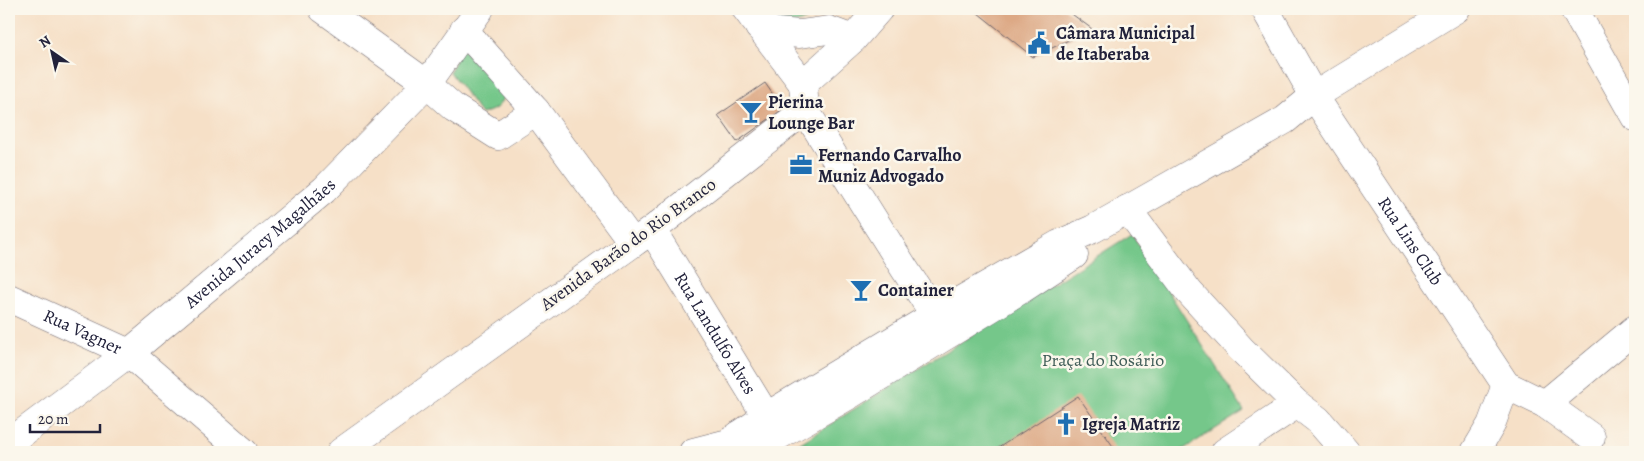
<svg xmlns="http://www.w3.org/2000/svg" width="1644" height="461" viewBox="0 0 1644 461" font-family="Alegreya,serif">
  <rect width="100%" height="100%" fill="#fbf7ec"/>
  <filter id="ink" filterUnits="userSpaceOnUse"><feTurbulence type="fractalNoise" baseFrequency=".02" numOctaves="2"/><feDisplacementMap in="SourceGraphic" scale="10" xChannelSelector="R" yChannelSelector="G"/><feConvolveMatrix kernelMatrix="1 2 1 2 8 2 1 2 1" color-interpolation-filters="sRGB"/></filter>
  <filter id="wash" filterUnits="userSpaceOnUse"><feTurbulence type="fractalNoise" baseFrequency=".0096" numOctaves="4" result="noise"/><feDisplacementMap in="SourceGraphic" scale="20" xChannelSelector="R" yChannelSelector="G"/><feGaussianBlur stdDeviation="1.12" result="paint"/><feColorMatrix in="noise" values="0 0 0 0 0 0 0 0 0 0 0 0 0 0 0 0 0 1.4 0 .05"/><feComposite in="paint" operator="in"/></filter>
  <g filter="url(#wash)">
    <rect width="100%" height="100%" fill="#f6e0c7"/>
    <!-- green -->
    <g fill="#74c78a" stroke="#4b7462">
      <path d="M753 9H812L814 17 794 24 761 20Z"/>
      <path d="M462 48 504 94C500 108 495 110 481 114L450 72Z"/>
      <path d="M1132 234 1244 411 1179 452H786Z"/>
    </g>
    <g id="blocks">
      <!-- building -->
      <g fill="#dda985">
        <path d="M973 9H1065L1092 29 1033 57Z"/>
        <path d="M765 83 783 109 737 142 718 115Z"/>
        <path d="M1078 396 1117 452H992Z"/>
      </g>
    </g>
  </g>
  <g filter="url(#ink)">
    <use href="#blocks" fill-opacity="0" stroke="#6c646c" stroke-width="1"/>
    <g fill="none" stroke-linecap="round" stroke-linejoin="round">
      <defs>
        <g id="street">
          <path id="s1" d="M1265 9 1314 96 1506 385 1545 404 1591 437"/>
          <path d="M1574 9 1635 117"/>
          <path d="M805 110 904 268 945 331"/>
          <path d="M1127 209 1189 292 1241 349 1297 404 1318 420 1346 452"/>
          <path id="s2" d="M652 230 776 432"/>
          <path id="s3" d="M9 298 129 353 244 452"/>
          <path d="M1545 404 1635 329"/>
          <path d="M739 435 778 436 851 394 1022 289 1074 255"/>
          <path id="s4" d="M9 443 129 353 324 190 427 84"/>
          <path d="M341 452 633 243"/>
          <path d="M693 452 728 443 767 416 935 315 1059 244 1093 229 1285 120 1314 96 1456 9"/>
          <path d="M1225 452 1297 404"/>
          <path d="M1475 452 1491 425 1506 385"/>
        </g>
        <g id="secondary">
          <path d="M323 9 427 84 454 108 498 136 536 111"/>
          <path d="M746 9 803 84"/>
          <path d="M759 27 777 32 800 34 829 30 853 39"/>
          <path d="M464 30 536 111 633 243 652 230 805 110 803 84"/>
          <path d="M427 84 480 9"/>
          <path d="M803 84 853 39 879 9"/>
        </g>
      </defs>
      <!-- street casing -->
      <use href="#street" stroke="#6c646c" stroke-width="29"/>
      <!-- secondary casing -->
      <use href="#secondary" stroke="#6c646c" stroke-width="29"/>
      <!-- street -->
      <use href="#street" stroke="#fff" stroke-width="28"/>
      <!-- secondary -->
      <use href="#secondary" stroke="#fff" stroke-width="28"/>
    </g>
  </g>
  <!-- icons -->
  <defs>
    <symbol id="civic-bare" viewBox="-9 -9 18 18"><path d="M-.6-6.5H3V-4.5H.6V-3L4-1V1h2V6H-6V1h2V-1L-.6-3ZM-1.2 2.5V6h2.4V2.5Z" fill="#1f6fb2" stroke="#fbf7ec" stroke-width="2.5" paint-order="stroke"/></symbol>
    <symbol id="bar-bare" viewBox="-9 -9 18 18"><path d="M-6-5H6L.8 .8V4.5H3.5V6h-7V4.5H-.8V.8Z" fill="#1f6fb2" stroke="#fbf7ec" stroke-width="2.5" paint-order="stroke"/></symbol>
    <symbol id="office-bare" viewBox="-9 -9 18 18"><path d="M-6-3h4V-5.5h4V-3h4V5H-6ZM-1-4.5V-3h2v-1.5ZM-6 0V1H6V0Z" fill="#1f6fb2" stroke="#fbf7ec" stroke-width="2.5" paint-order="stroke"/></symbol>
    <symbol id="church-bare" viewBox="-9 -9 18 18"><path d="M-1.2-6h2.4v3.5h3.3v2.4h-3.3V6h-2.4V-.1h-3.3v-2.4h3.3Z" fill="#1f6fb2" stroke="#fbf7ec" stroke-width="2.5" paint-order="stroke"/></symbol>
  </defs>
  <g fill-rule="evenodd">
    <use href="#civic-bare" x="1023" y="27" width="32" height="32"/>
    <use href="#bar-bare" x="735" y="96" width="32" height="32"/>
    <use href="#office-bare" x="785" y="149" width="32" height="32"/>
    <use href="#bar-bare" x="845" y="274" width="32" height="32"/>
    <use href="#church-bare" x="1050" y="408" width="32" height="32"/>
  </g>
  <g text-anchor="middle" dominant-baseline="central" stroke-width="5" stroke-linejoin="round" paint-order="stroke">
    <!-- poi labels -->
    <g font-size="18" font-weight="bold" fill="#22223b" stroke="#fbf7ec" text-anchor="start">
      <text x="1056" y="33">Câmara Municipal<tspan x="1056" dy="21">de Itaberaba</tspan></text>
      <text x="768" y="102">Pierina<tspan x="768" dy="21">Lounge Bar</tspan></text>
      <text x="818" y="155">Fernando Carvalho<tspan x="818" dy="21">Muniz Advogado</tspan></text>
      <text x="878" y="290">Container</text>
      <text x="1082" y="424">Igreja Matriz</text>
    </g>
    <!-- street labels -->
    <g font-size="18" fill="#22223b" stroke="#fbf7ec">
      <text stroke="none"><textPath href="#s1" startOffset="274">Rua Lins Club</textPath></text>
      <text stroke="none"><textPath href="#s4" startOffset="321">Avenida Juracy Magalhães</textPath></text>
      <text transform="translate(628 244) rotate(-36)">Avenida Barão do Rio Branco</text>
      <text stroke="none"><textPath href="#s3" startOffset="81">Rua Vagner</textPath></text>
      <text stroke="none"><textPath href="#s2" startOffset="121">Rua Landulfo Alves</textPath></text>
    </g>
    <!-- park labels -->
    <g font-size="18" fill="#3f5c57" stroke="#fbf7ec">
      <text x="1103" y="360">Praça do Rosário</text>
    </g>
  </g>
  <!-- margin -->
  <rect width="1644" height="461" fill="none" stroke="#fbf7ec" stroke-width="30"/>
  <!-- north arrow -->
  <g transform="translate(52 52) rotate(326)" stroke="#fbf7ec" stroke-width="4" paint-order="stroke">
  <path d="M0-4L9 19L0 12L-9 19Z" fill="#22223b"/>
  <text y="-8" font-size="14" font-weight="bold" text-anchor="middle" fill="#22223b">N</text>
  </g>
  <!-- scale -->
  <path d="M30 424v8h70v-8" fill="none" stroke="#22223b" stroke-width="2.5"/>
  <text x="38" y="424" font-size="15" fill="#22223b" stroke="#fbf7ec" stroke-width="4" paint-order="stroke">20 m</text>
</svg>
